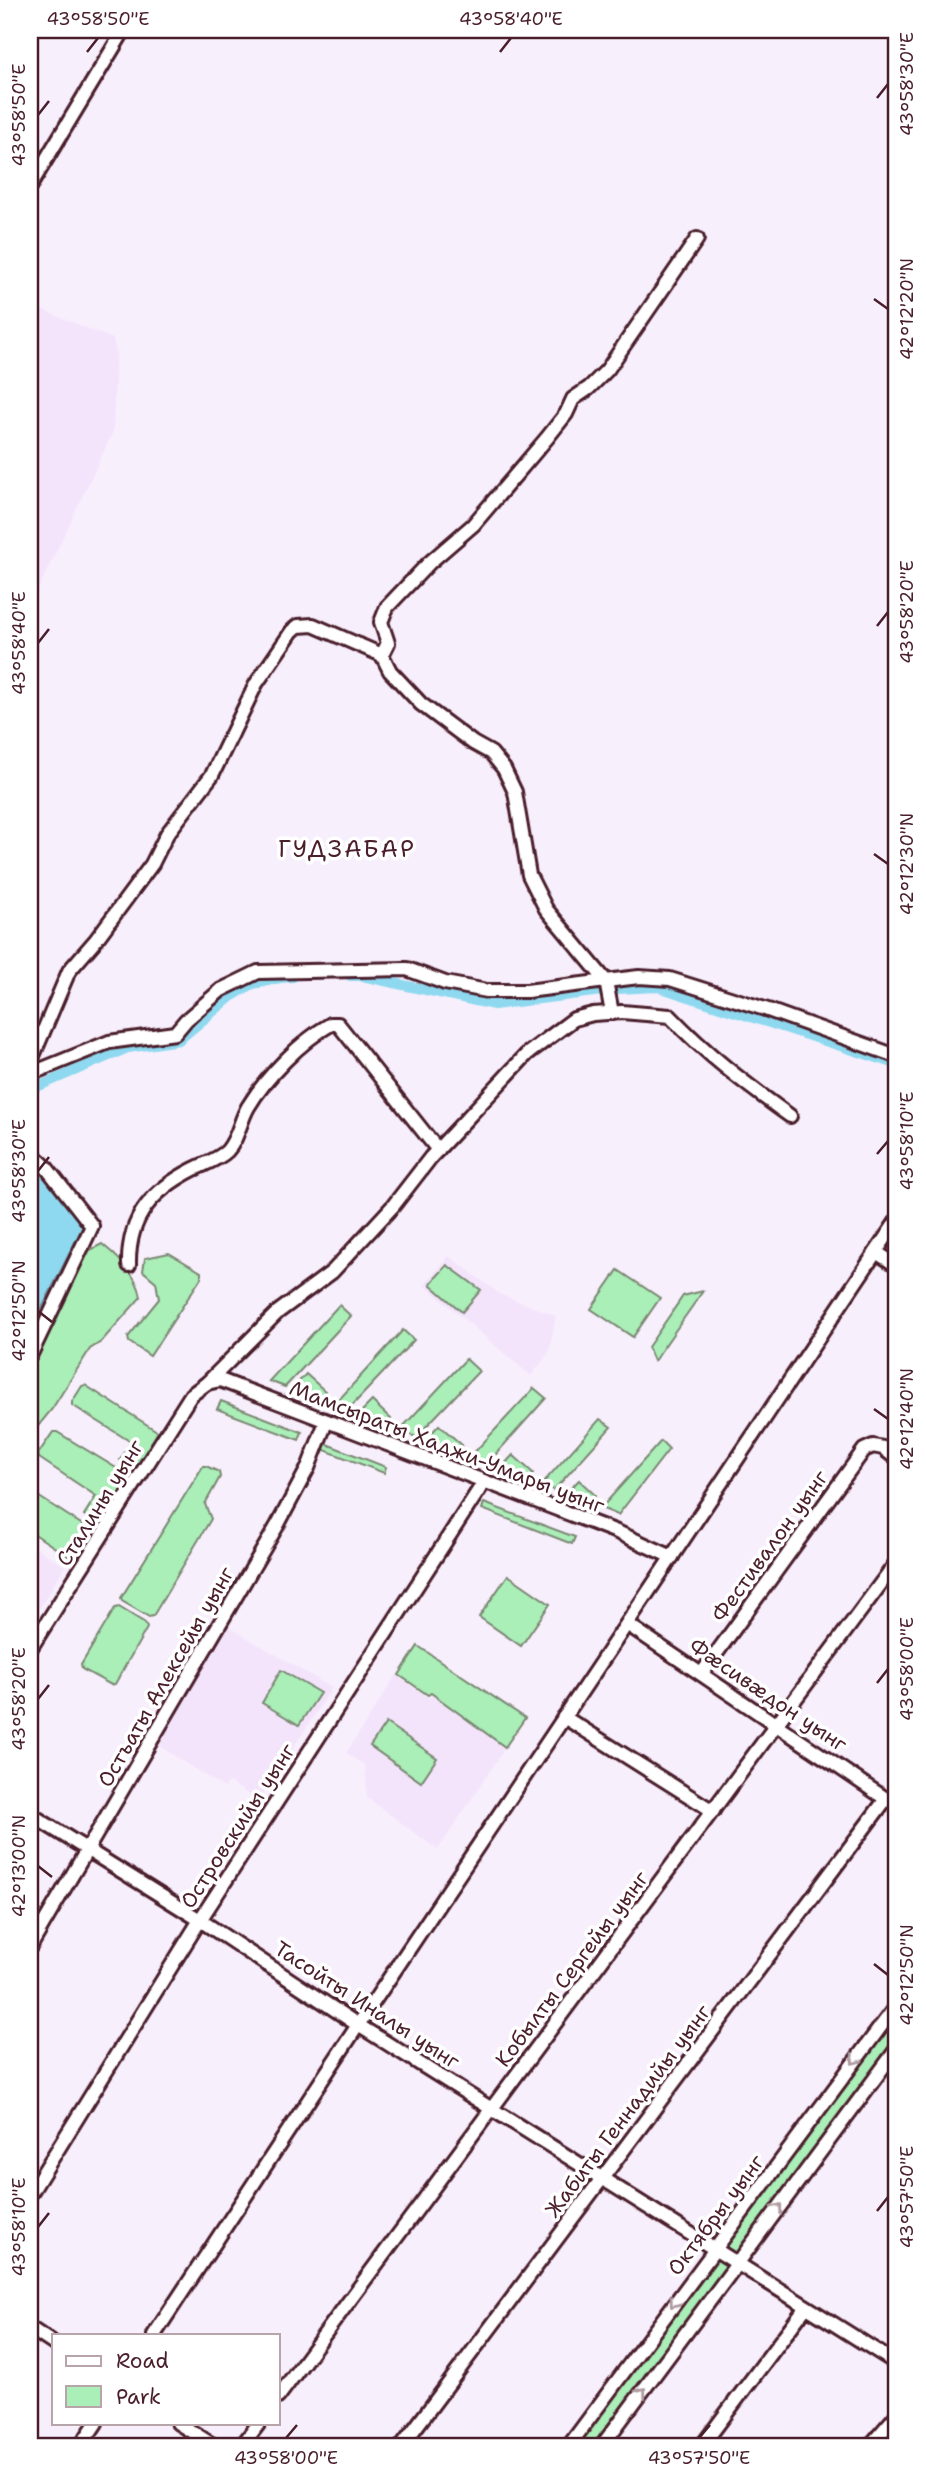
<svg xmlns="http://www.w3.org/2000/svg" width="926" height="2477" viewBox="0 0 926 2477" font-family="'Shantell Sans',sans-serif">
  <rect width="100%" height="100%" fill="#f8effd"/>
  <filter id="ink" filterUnits="userSpaceOnUse"><feTurbulence type="fractalNoise" baseFrequency=".0143" numOctaves="2"/><feDisplacementMap in="SourceGraphic" scale="14" xChannelSelector="R" yChannelSelector="G"/><feConvolveMatrix kernelMatrix="1 2 1 2 8 2 1 2 1" color-interpolation-filters="sRGB"/></filter>
  <g filter="url(#ink)">
    <!-- built -->
    <g fill="#f3e4fb">
      <path d="M30 305 113 339 116 351 113 432 30 607Z"/>
      <path d="M449 1256 500 1294 556 1316 549 1353 531 1376 424 1285Z"/>
      <path d="M30 1544 65 1566 30 1624Z"/>
      <path d="M221 1622 332 1688 259 1801 229 1782 224 1788 153 1742Z"/>
      <path d="M396 1675 429 1698 432 1695 505 1748 438 1850 367 1798 365 1766 346 1753Z"/>
    </g>
    <!-- green -->
    <g fill="#aaeeb8" stroke="#7a8672" stroke-width="2">
      <path d="M102 1244C117 1256 138 1276 141 1297L101 1342 90 1349 52 1409 30 1436V1368L86 1252Z"/>
      <path d="M169 1253 201 1272V1278L150 1356 129 1342 128 1337 159 1299 156 1282 143 1271 145 1258Z"/>
      <path d="M447 1265 481 1290 462 1312 430 1284Z"/>
      <path d="M618 1270 660 1298 633 1337 591 1309Z"/>
      <path d="M703 1291 654 1361 648 1347 683 1296Z"/>
      <path d="M339 1305 351 1316 285 1387 269 1381Z"/>
      <path d="M403 1330 414 1340 347 1411 333 1406Z"/>
      <path d="M466 1359 479 1371 416 1437 399 1431Z"/>
      <path d="M306 1374 326 1392 318 1400 291 1390Z"/>
      <path d="M85 1385 160 1433 135 1469 120 1460 131 1442 72 1405V1402L82 1386Z"/>
      <path d="M534 1388 546 1398 487 1464 469 1458Z"/>
      <path d="M221 1401 302 1432 299 1440 217 1409Z"/>
      <path d="M372 1401 391 1419 385 1425 358 1415Z"/>
      <path d="M600 1419 611 1427 554 1490 541 1485Z"/>
      <path d="M439 1425 462 1445 455 1452 424 1441Z"/>
      <path d="M53 1432H57L131 1477 100 1525 84 1515 96 1496 39 1458 38 1454Z"/>
      <path d="M661 1441 669 1449 618 1515 601 1508Z"/>
      <path d="M324 1443 386 1467 384 1473 322 1449Z"/>
      <path d="M513 1455 533 1473 527 1480 500 1469Z"/>
      <path d="M203 1466H206L219 1472 220 1477 205 1504 211 1519 153 1616 149 1617 122 1601 121 1598Z"/>
      <path d="M579 1480 595 1495 587 1503 565 1494Z"/>
      <path d="M30 1491 95 1533 75 1561 30 1531Z"/>
      <path d="M484 1503 575 1537 572 1544 482 1509Z"/>
      <path d="M508 1575 550 1604 521 1646 479 1617Z"/>
      <path d="M119 1607 145 1623 147 1628 115 1684 111 1685 82 1669 81 1665 115 1608Z"/>
      <path d="M418 1646 525 1718 505 1747 431 1693 428 1695 399 1675Z"/>
      <path d="M281 1670 320 1693 299 1725 262 1703Z"/>
      <path d="M386 1723 437 1758 421 1782 370 1746Z"/>
      <path d="M896 2012V2045L738 2257 722 2248Z"/>
      <path d="M714 2255 731 2264 596 2447H572Z"/>
    </g>
    <!-- water -->
    <path fill="#8ed9ef" stroke="#738fa1" stroke-width="2" d="M30 1158 82 1222V1228L30 1332Z"/>
    <g fill="none" stroke-linecap="round" stroke-linejoin="round">
      <!-- canal -->
      <g stroke="#8ed9ef" stroke-width="10">
        <path d="M350 976H362L494 1005 617 989 658 987 896 1064"/>
        <path d="M30 1090 128 1048 179 1040 231 997 253 984 280 978 293 977"/>
      </g>
      <defs>
        <g id="minor">
          <path d="M30 186 124 30"/>
          <path d="M606 981 546 909 529 875 515 792 504 769 491 753 473 743 421 704 390 671 382 655 388 643 381 622 387 607 429 563 473 525 547 438 566 414 573 399 589 388 607 370 697 239"/>
          <path d="M612 1013 606 981 639 977 670 979 768 1010 896 1056"/>
          <path d="M30 1063 69 971 95 941 152 864 167 834 212 775 256 684 292 631 298 626 313 625 382 655"/>
          <path d="M30 1074 109 1042 175 1033 186 1020 221 990 258 972 407 969 445 983 487 991H527L606 981"/>
          <path d="M30 1152 46 1167 92 1226 30 1356"/>
          <path d="M876 1252 896 1265"/>
          <path d="M129 1265C128 1216 153 1190 194 1169 204 1164 219 1159 227 1151 238 1139 240 1121 248 1107 266 1077 301 1041 331 1024H338L438 1150"/>
          <path d="M207 1383 220 1380 617 1532 672 1557"/>
          <path d="M30 1649 191 1395 207 1383 278 1312 332 1272 393 1206 431 1157 527 1054 574 1019 593 1014 622 1012 670 1016C707 1055 747 1085 790 1116"/>
          <path d="M702 1673 864 1450 873 1446 883 1448 896 1458"/>
          <path d="M564 1717 713 1811"/>
          <path d="M30 1814 200 1920 358 2025 896 2363"/>
          <path d="M30 1947 277 1526 308 1468 326 1422"/>
          <path d="M30 2194 200 1920 484 1482"/>
          <path d="M30 2328 54 2344"/>
          <path d="M154 2335 358 2025 896 1222"/>
          <path d="M278 2397 896 1563"/>
          <path d="M178 2423 216 2447"/>
          <path d="M80 2447 96 2423"/>
          <path d="M241 2447 259 2423"/>
          <path d="M401 2447 886 1799 627 1624"/>
          <path d="M568 2447 896 2006"/>
          <path d="M601 2447 896 2050"/>
          <path d="M701 2447 806 2307"/>
          <path d="M869 2447 896 2416"/>
        </g>
      </defs>
      <!-- minor casing -->
      <use href="#minor" stroke="#4a1f2b" stroke-width="18"/>
      <!-- minor -->
      <use href="#minor" stroke="#fff" stroke-width="12"/>
    </g>
    <!-- one-way arrows -->
    <defs><path id="oneway-chevron" d="M-2-3.5L2.5 0L-2 3.5" fill="none" stroke-width="1.6" stroke-linecap="round" stroke-linejoin="round" transform="scale(1.75)"/></defs>
    <g stroke="#ae9aa0">
      <use href="#oneway-chevron" transform="translate(855 2060) rotate(127)"/>
      <use href="#oneway-chevron" transform="translate(778 2208) rotate(-53)"/>
      <use href="#oneway-chevron" transform="translate(674 2303) rotate(126)"/>
      <use href="#oneway-chevron" transform="translate(642 2392) rotate(-53)"/>
    </g>
  </g>
  <!-- ticks -->
  <path fill="none" stroke="#4a1f2b" stroke-width="2.5" d="M87 52 98 38M500 52 511 38M877 98 888 84M38 115 49 101M874 299 888 309M877 626 888 612M38 643 49 629M874 854 888 864M877 1154 888 1141M38 1171 49 1157M38 1311 52 1322M874 1409 888 1419M877 1683 888 1669M38 1699 49 1685M38 1866 52 1877M874 1964 888 1975M877 2211 888 2197M38 2227 49 2213M286 2438 297 2425M699 2438 710 2425"/>
  <g text-anchor="middle" dominant-baseline="central" stroke-width="7" stroke-linejoin="round" paint-order="stroke">
    <!-- street labels -->
    <g font-size="21" fill="#4a1f2b" stroke="#fff">
      <text transform="translate(447 1447) rotate(21)">Мамсыраты Хаджи-Умары уынг</text>
      <text transform="translate(100 1503) rotate(-58)">Сталины уынг</text>
      <text transform="translate(770 1546) rotate(-54)">Фестивалон уынг</text>
      <text transform="translate(166 1677) rotate(-60)">Остъаты Алексейы уынг</text>
      <text transform="translate(768 1695) rotate(34)">Фæсивæдон уынг</text>
      <text transform="translate(238 1826) rotate(-57)">Островскийы уынг</text>
      <text transform="translate(572 1969) rotate(-53)">Кобылты Сергейы уынг</text>
      <text transform="translate(367 2005) rotate(33)">Тасойты Иналы уынг</text>
      <text transform="translate(628 2111) rotate(-53)">Жабиты Геннадийы уынг</text>
      <text transform="translate(716 2215) rotate(-53)">Октябры уынг</text>
    </g>
    <!-- quarter labels -->
    <g font-size="24" letter-spacing="2" fill="#4a1f2b" stroke="#fff">
      <text x="347" y="849">ГУДЗАБАР</text>
    </g>
  </g>
  <!-- margin -->
  <rect width="926" height="2477" fill="none" stroke="#fff" stroke-width="77"/>
  <!-- legend -->
  <rect x="52" y="2334" width="228" height="91" fill="#ffffff" stroke="#b7a5aa" stroke-width="2"/>
  <rect x="66" y="2356" width="35" height="10" fill="#ffffff" stroke="#b7a5aa" stroke-width="2"/>
  <text x="116" y="2368" font-size="21" fill="#4a1f2b">Road</text>
  <rect x="66" y="2386" width="35" height="21" fill="#aaeeb8" stroke="#b7a5aa" stroke-width="2"/>
  <text x="116" y="2404" font-size="21" fill="#4a1f2b">Park</text>
  <rect x="38" y="38" width="850" height="2400" fill="none" stroke="#4a1f2b" stroke-width="2.5"/>
  <g font-size="18" text-anchor="middle" fill="#4a1f2b">
    <text x="98" y="25">43°58'50"E</text>
    <text x="511" y="25">43°58'40"E</text>
    <text transform="translate(907 84) rotate(-90)" y="6">43°58'30"E</text>
    <text transform="translate(19 115) rotate(-90)" y="6">43°58'50"E</text>
    <text transform="translate(907 309) rotate(-90)" y="6">42°12'20"N</text>
    <text transform="translate(907 612) rotate(-90)" y="6">43°58'20"E</text>
    <text transform="translate(19 643) rotate(-90)" y="6">43°58'40"E</text>
    <text transform="translate(907 864) rotate(-90)" y="6">42°12'30"N</text>
    <text transform="translate(907 1141) rotate(-90)" y="6">43°58'10"E</text>
    <text transform="translate(19 1171) rotate(-90)" y="6">43°58'30"E</text>
    <text transform="translate(19 1311) rotate(-90)" y="6">42°12'50"N</text>
    <text transform="translate(907 1419) rotate(-90)" y="6">42°12'40"N</text>
    <text transform="translate(907 1669) rotate(-90)" y="6">43°58'00"E</text>
    <text transform="translate(19 1699) rotate(-90)" y="6">43°58'20"E</text>
    <text transform="translate(19 1866) rotate(-90)" y="6">42°13'00"N</text>
    <text transform="translate(907 1975) rotate(-90)" y="6">42°12'50"N</text>
    <text transform="translate(907 2197) rotate(-90)" y="6">43°57'50"E</text>
    <text transform="translate(19 2227) rotate(-90)" y="6">43°58'10"E</text>
    <text x="286" y="2464">43°58'00"E</text>
    <text x="699" y="2464">43°57'50"E</text>
  </g>
</svg>
